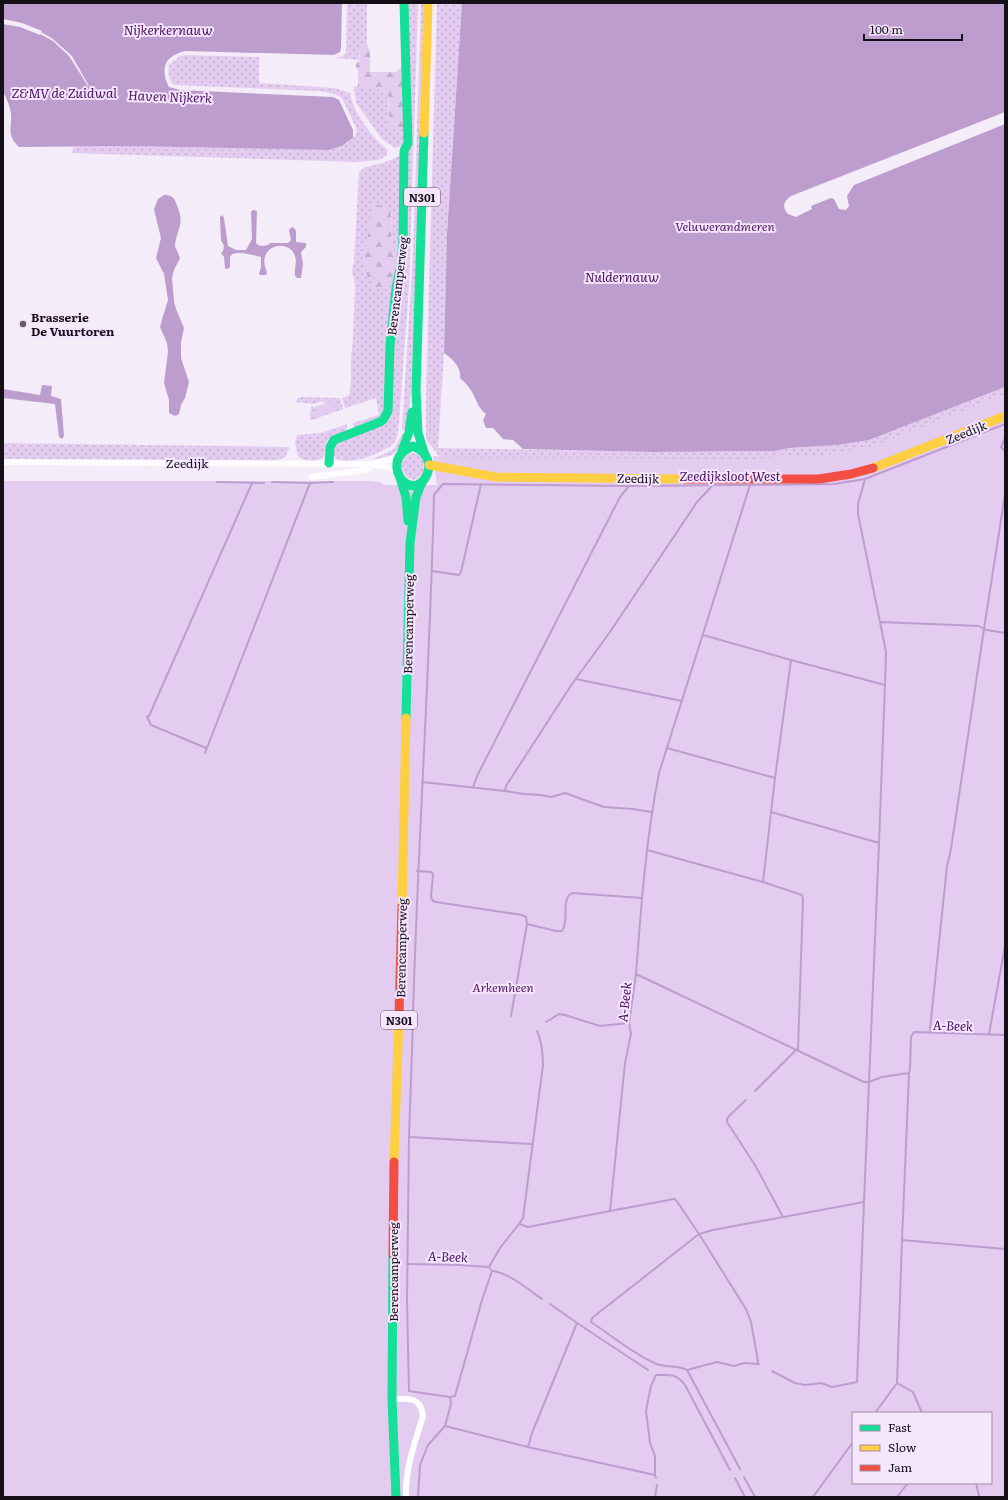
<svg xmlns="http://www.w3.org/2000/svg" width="1008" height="1500" viewBox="0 0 1008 1500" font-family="Literata,serif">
  <defs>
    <pattern id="grass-dots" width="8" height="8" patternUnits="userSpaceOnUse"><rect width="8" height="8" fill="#e4ccf1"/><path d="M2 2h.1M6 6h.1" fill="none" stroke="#c3aece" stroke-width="1.8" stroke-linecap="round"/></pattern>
    <pattern id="forest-firs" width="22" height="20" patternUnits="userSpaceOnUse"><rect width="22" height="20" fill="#e4ccf1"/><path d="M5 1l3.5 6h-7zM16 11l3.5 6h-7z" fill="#c3aece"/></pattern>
  </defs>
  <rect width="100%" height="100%" fill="#f4ecf8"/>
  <!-- grass -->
  <g fill="url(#grass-dots)" fill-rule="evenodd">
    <path d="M347 3H367V44L359 55 360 60 335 58 343 56 346 52Z"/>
    <path d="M406 3H418L409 287 399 422C398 429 398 438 394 443 387 452 334 473 333 452 333 447 336 445 339 441L383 423 403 266Z"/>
    <path d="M421 3H424L412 371 408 430H402L413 254Z"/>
    <path d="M437 3H462L447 234 444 353 438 448 652 452 775 451 789 448 838 445 869 440 1005 387V398L869 451 815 459H441L426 439V394Z"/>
    <path d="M185 55 259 57V83L334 88 350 93C353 112 372 138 388 150L386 156 378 160 357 162 72 153 73 147 128 146 329 150C341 147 354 143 357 130L342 98 335 94 320 91 174 85C168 80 168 72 169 65L180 56Z"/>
    <path d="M362 84 369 88 382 90 388 94 389 118 387 123 405 126 406 139 401 146 396 148 392 146 382 139 356 103 354 87Z"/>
    <path d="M400 156 401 245 386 408 380 418 355 428 353 423 379 415 376 398 345 408 342 398 348 396 350 393 351 377V356L353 339 355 284 352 271 354 261 359 172 365 167 383 163ZM392 214 391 233 395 259 391 278 388 280 374 277 363 260 371 222Z"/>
    <path d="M302 397 340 398 343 409 312 420H310L311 406 314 407 317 416 333 401 324 404 323 401 314 404 296 402 298 398Z"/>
    <path d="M347 424 346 432C341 433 333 435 329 439 320 447 332 460 312 461 306 461 302 460 298 456L295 441 297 435 321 433Z"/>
    <path d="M402 434H407C405 441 398 451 392 455L369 461 394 449Z"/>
    <path d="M3 443 290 447 285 457 276 461 3 460Z"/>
    <path d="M412 453C424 454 425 464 423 474L414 480C399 477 396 457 412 453Z"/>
  </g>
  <!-- forest -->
  <g fill="url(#forest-firs)">
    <path d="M367 44 370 51V72H395L398 71 399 68H403L405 126 399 129 391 130 387 126V123L389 118V105L388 94 382 90 369 89 362 84 358 86V69H356V64L360 60V50Z"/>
    <path d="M372 205H378L389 208C393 216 391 224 391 233 392 243 397 258 396 267 396 274 385 287 379 289 376 290 372 289 370 288L374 278 368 277C359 255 367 246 370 224 371 217 370 212 372 205Z"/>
  </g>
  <!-- park -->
  <g fill="#e4ccf1" fill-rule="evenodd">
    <path d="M1005 394V1497H3V481H372L382 483 383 485H437L433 456 452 458 754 459 824 455 871 447ZM853 1413H991V1483H853Z"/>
    <path d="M333 401 336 411 316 416 314 407Z"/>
  </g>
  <!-- water -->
  <g fill="#bd9cce">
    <path d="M3 3H342L341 48 340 52 334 55 185 51C164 56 160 69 169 87L180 90 333 97 339 100 353 130V138L342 146 329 150 128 146 19 147C6 134 12 129 11 114 10 106 7 99 3 92V24L20 27 40 35 42 31 22 23 3 19Z"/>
    <path d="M462 3H1005V112L791 196C783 201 782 208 788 214L796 217 812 209 811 206 831 198 834 199 839 209 846 210 849 206 847 196 854 185 1005 124V387L869 440 838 445 789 448 775 451 652 452 523 449 513 440 503 439 493 428H486L483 420 486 414C478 408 477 401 472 392 469 387 465 382 460 378 462 368 452 358 444 353L447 234Z"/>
    <path d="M164 195C171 195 174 197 176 203 186 227 177 225 175 246L180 258 174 270 172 278 174 301 176 309 184 328 181 342V358L189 382 185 398 181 405 179 414 175 416 169 413V400L164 383 168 352 167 343 160 327 163 316 168 300 164 274 156 258 161 238 154 209 158 199Z"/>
    <path d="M253 210 257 211 256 243C259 247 263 246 268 245L270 243H288L291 240 289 230 292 227 294 228 296 231V242L306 243V247L301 252 303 264 301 278H297L295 276C294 268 298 261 294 254 287 238 255 246 267 272L266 275H260L259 274 261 267V257C252 255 241 251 232 254L230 257V268L225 269 224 257 221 253 223 251 224 246 221 240 220 217 222 215 224 218 228 246 236 250H246L252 239 251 212Z"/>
    <path d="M42 385 52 386 51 396 61 399 64 436 62 439 59 437 55 404 3 398V389L40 395Z"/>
  </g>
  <!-- pier -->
  <path fill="#f4ecf8" d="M41 32 53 39 72 56 89 86H88L69 56 53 41 40 34Z"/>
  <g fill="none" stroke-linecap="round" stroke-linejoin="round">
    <!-- stream -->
    <g stroke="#bd9cce" stroke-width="2">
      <path d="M1005 438 1001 447 1005 451"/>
      <path d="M865 479 858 504V514L880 622"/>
      <path d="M217 482 264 483"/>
      <path d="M272 482 310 483 333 482"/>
      <path d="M1005 494 984 629 987 630 1005 633"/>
      <path d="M432 571 459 575 461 572 481 484"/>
      <path d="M576 679 682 701"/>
      <path d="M885 685 886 652 880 622 979 626 984 629 951 849 947 866 930 1029 931 1033"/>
      <path d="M206 748 151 725 147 717 149 716 252 483"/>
      <path d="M667 748 775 778 791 660 703 635"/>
      <path d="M205 753 310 483"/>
      <path d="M775 778 771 812 879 843 885 685 791 660"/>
      <path d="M422 782 505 791 524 794 541 795 551 797 565 793 604 807 633 809 651 812"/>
      <path d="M473 787 478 774 620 497 629 486"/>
      <path d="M505 791 506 786 572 684 610 632 697 502 713 485"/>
      <path d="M647 850 763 882 802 895 803 899 798 1050"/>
      <path d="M417 871 431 872 433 874 431 897 433 901 436 902 522 915 526 917 527 924 556 931H562C570 920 560 900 572 893L642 898"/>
      <path d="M763 882 771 812"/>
      <path d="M636 974C641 906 646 839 659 773L750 485"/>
      <path d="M413 1013C418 840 430 668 434 495L443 484 629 486 834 484 865 479 1005 424"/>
      <path d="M511 1016 527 924"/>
      <path d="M546 1022 559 1014 565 1015 600 1026 629 1023"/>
      <path d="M989 1034 1005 946"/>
      <path d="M755 1091 796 1050"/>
      <path d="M746 1100 729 1116 727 1119V1122L755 1165 783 1217"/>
      <path d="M409 1137 413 1021"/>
      <path d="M864 1202 879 843"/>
      <path d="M610 1211 674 1199 676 1200 699 1234 713 1230 864 1202 857 1382 832 1387 821 1383 805 1385 795 1383 772 1371"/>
      <path d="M519 1224 523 1218 543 1065C543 1052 542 1042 537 1031"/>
      <path d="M902 1240 909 1074"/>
      <path d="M407 1264 459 1265 489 1267 500 1248 519 1224 528 1227 610 1211 625 1063 631 1034 629 1023 636 974 864 1082H869L882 1077 909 1073 910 1069 911 1037 914 1032 1005 1035"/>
      <path d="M489 1267 492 1271 482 1300 455 1396 450 1397 409 1391 407 1301 409 1137 532 1144"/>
      <path d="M493 1271C509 1273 529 1290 542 1299"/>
      <path d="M550 1304 577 1323"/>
      <path d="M687 1370C678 1365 667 1368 657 1364 636 1356 611 1335 591 1322L592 1318 699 1234 746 1309 751 1322 758 1361 757 1364"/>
      <path d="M875 1413 897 1383"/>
      <path d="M922 1413 913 1392 897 1383 902 1240 1005 1249"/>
      <path d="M445 1426 528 1447 655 1475 656 1478"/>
      <path d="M528 1447 532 1433 577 1323 648 1370"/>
      <path d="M740 1469 687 1370 717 1362 734 1366 744 1363 759 1364"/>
      <path d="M655 1475V1456L650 1443 646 1411 651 1386 656 1375C670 1375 676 1373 685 1385L730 1470"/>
      <path d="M744 1477 755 1497"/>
      <path d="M735 1478 745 1497"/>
      <path d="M976 1483 979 1496"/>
      <path d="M418 1497 420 1465 428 1445 445 1426 451 1404 450 1397"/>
      <path d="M655 1497 657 1485"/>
      <path d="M813 1497 853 1442"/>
      <path d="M897 1497 908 1483"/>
    </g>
    <!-- street -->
    <g stroke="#fdfcfe" stroke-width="6">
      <path d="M3 462 371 464 397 469"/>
      <path d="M311 477 366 470 370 467 371 464 398 458"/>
      <path d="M392 1399C408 1398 421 1397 423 1416 415 1442 405 1469 406 1497"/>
    </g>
    <!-- fast -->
    <g stroke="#16e098" stroke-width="9">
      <path d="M424 133 416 391 418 433 424 452"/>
      <path d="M413 446C445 459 421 499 403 481 398 476 396 470 397 463 398 454 405 450 413 446Z"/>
      <path d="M402 451 409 432 412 412"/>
      <path d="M329 463 330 447 334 440 380 422 383 420 388 411 390 345 396 288 401 265 403 245 404 151 408 143 404 3"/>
      <path d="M400 478 406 497 408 521"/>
      <path d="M406 718 410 543 416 497 422 482"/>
      <path d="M393 1255 392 1399 396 1497"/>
    </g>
    <!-- slow -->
    <g stroke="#ffcf43" stroke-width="9">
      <path d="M424 133 428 3"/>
      <path d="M429 465 496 477 685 479"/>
      <path d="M873 468 1005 416"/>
      <path d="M402 906 406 718"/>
      <path d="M394 1162 399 1015"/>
    </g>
    <!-- jam -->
    <g stroke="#f24e42" stroke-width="9">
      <path d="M685 479H819L851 474 873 468"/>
      <path d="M399 1015 402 906"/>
      <path d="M393 1255 394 1162"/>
    </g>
  </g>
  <!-- markers -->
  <circle fill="#635d66" stroke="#f5e6fe" stroke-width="1.5" cx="23" cy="324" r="4"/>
  <g text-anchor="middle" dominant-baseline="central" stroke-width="4" stroke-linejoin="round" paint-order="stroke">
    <!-- shield labels -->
    <g fill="#f5e6fe" stroke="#58505d" stroke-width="1">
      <rect x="404" y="188" width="36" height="18" rx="3"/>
      <rect x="381" y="1011" width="36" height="18" rx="3"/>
    </g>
    <g font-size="11" font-weight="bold" fill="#151018">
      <text x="422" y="197">N301</text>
      <text x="399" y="1020">N301</text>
    </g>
    <!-- park labels -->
    <g font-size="12" font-style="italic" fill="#4f1767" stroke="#f5e6fe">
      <text x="725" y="226">Veluwerandmeren</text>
      <text x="503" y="987">Arkemheen</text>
    </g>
    <!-- street labels -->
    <g font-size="12" fill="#151018" stroke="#f5e6fe">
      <text transform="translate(397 286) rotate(-83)">Berencamperweg</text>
      <text transform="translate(966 432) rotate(-22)">Zeedijk</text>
      <text x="187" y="463">Zeedijk</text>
      <text transform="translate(638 478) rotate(1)">Zeedijk</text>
      <text transform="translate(408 624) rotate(-89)">Berencamperweg</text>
      <text transform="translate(401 948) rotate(-89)">Berencamperweg</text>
      <text transform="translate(393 1272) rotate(-90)">Berencamperweg</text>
    </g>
    <!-- poi labels -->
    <g font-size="12" font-weight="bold" fill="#151018" stroke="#f5e6fe" text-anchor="start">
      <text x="31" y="317">Brasserie<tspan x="31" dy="14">De Vuurtoren</tspan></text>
    </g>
    <!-- water labels -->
    <g font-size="13" font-style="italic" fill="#491061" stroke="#f5e6fe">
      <text x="168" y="29">Nijkerkernauw</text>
      <text x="64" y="92">Z&amp;MV de Zuidwal</text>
      <text transform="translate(170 96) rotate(2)">Haven Nijkerk</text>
      <text x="622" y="276">Nuldernauw</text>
      <text x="730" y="475">Zeedijksloot West</text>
      <text transform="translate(624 1002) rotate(-84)">A-Beek</text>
      <text transform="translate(953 1025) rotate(2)">A-Beek</text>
      <text transform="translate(448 1256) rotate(2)">A-Beek</text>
    </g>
  </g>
  <!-- border -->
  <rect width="1008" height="1500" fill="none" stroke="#151018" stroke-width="8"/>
  <!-- legend -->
  <rect x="852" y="1412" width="140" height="72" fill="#f5e6fe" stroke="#9b90a2"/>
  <rect x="860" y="1425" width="20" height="6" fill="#16e098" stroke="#9b90a2"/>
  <text x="888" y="1432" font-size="12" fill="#151018">Fast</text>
  <rect x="860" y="1445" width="20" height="6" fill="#ffcf43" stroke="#9b90a2"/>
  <text x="888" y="1452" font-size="12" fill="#151018">Slow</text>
  <rect x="860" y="1465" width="20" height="6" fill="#f24e42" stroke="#9b90a2"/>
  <text x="888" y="1472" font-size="12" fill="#151018">Jam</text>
  <!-- scale -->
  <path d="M864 34v6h98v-6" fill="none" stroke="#151018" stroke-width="2"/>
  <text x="870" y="34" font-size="12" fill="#151018" stroke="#f5e6fe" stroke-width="3" paint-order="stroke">100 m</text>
</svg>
